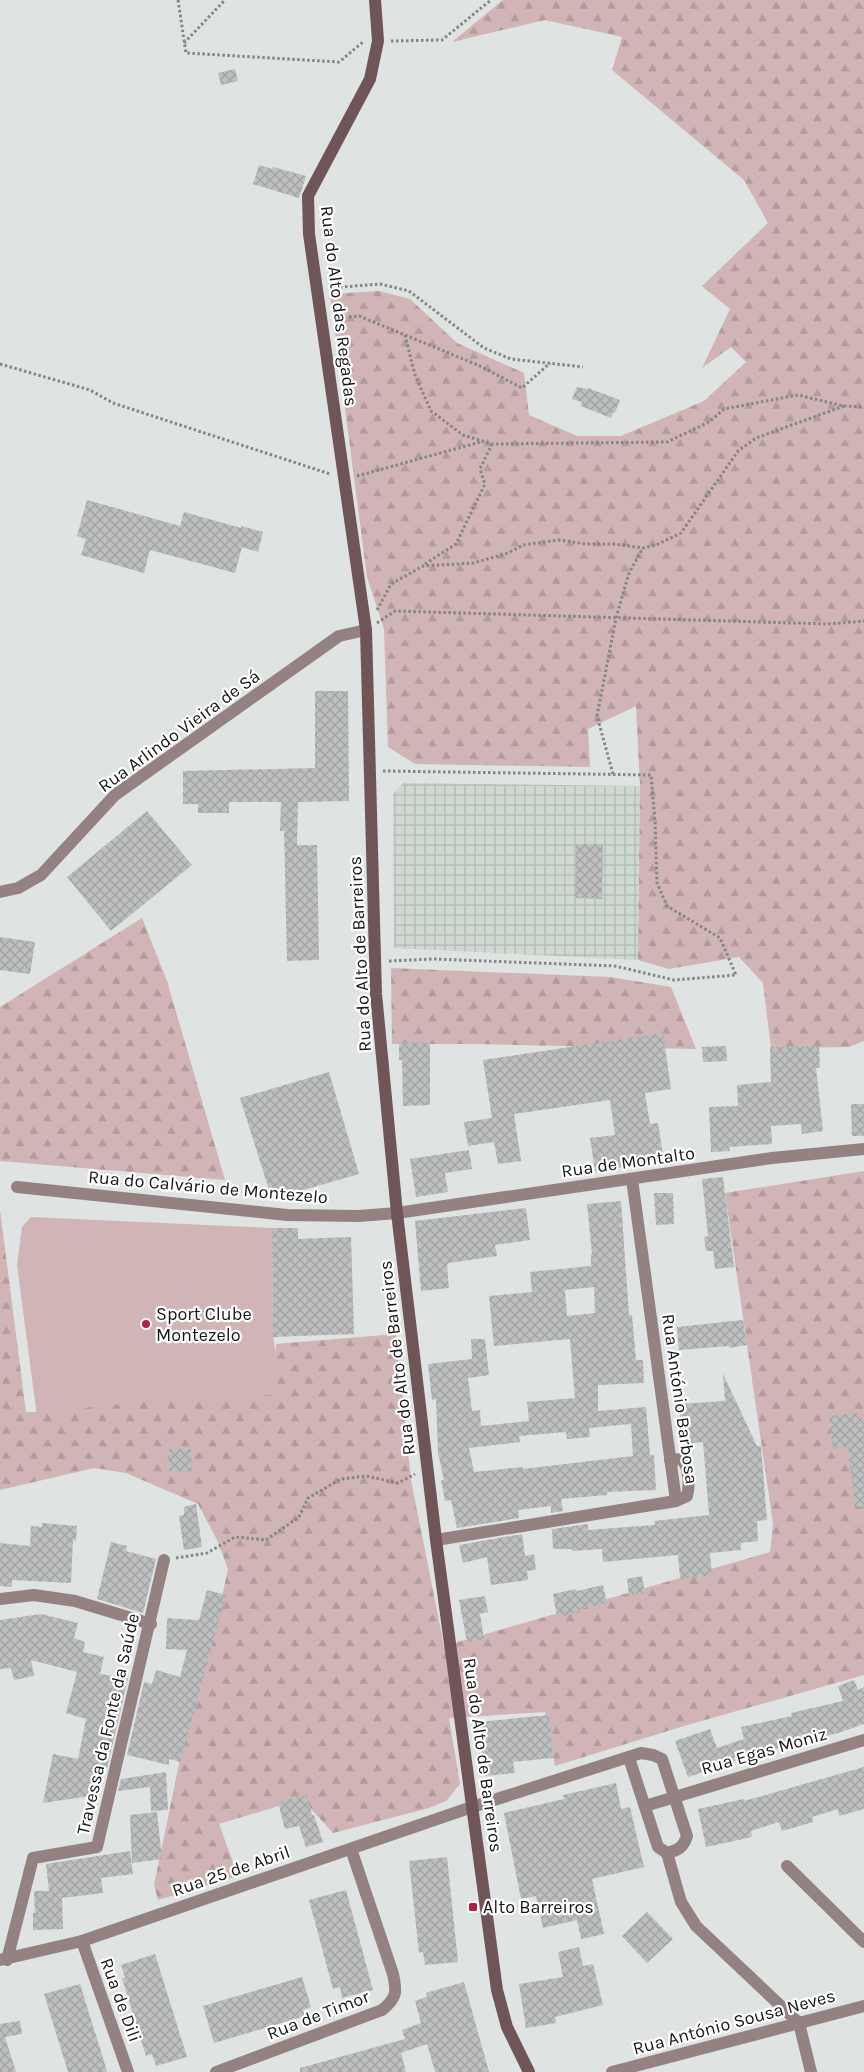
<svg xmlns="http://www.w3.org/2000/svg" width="864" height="2072" viewBox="0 0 864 2072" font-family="Karla,sans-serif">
  <defs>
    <pattern id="industrial-grid" width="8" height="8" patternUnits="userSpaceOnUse" patternTransform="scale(1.25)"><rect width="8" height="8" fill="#ced9d2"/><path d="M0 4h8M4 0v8" fill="none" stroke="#b0bab3"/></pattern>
    <pattern id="forest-firs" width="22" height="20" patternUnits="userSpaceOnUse" patternTransform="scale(1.25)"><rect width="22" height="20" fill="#d1b4b6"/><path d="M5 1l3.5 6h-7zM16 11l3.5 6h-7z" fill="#b39a9c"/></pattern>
    <pattern id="building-cross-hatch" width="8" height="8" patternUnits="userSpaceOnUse" patternTransform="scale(1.25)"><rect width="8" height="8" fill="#bcbfbd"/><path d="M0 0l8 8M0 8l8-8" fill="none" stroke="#a1a3a2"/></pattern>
  </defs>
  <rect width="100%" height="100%" fill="#dfe3e1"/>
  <!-- industrial -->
  <path fill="url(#industrial-grid)" d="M403 783 640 786 638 960 394 948 393 794Z"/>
  <!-- green -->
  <path fill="#d1b4b6" d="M31 1217 272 1228 273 1337 283 1398 38 1424 17 1265 22 1227Z"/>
  <!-- forest -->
  <g fill="url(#forest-firs)">
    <path d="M503 0H864V1041L849 1047 771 1048 763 983 739 957 669 969 638 960 640 786 636 706 588 729 590 767 415 764 388 747 384 629 367 577 330 294 379 291 410 299 457 343 524 373 529 415 577 436H621L704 401 746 362 731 347 702 368 730 309 702 286 768 223 744 180 612 70 622 37 545 20 452 42Z"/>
    <path d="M142 918 167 981 225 1180 0 1161V1007Z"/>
    <path d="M391 968 610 977 671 987 696 1049 480 1044H392Z"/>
    <path d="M864 1171V1675L684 1726 555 1766 545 1712 449 1718 460 1784 446 1801 429 1808 333 1833 302 1799 219 1824 238 1876 158 1900 154 1885 189 1716 219 1611 228 1569 217 1540 198 1504 126 1473 94 1468 0 1490V1210L26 1412H48L148 1401 274 1395 276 1344 396 1334 411 1480 444 1646 770 1552 773 1524 725 1193Z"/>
  </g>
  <!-- building -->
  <g fill="url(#building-cross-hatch)" fill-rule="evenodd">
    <path d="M235 69 238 81 221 85 218 73Z"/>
    <path d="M259 165 272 169 273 167 306 176 299 198 253 184Z"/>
    <path d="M577 387 588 389V388L620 400 615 413 613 412 611 418 581 406 582 402 572 399Z"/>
    <path d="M87 500 180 526 184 512 241 528V526L263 532 258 552 242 547 235 573 150 550 144 573 81 555 86 539 77 536Z"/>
    <path d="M315 691H348L349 801 298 802 297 845H317L319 960 287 961 284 831H280L281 802H229V813H198V804H183V771L315 768Z"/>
    <path d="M147 811 192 865 111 931 67 877Z"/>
    <path d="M576 844H603L602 899 575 898Z"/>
    <path d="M0 937 35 942 30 974 0 970Z"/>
    <path d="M663 1033 671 1089 645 1093 650 1124 658 1123 664 1162 595 1171 590 1138 615 1135 610 1100 514 1114 521 1161 498 1164 494 1142 468 1146 464 1122 492 1118 483 1060Z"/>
    <path d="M399 1042 430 1043V1105L403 1106 402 1060H399Z"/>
    <path d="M726 1046 727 1061 703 1062 702 1047Z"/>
    <path d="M819 1046 820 1068H816L823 1131 802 1134 801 1124 771 1126 772 1144 729 1147 730 1151 711 1152 709 1107 738 1106 737 1085 771 1082 770 1047Z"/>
    <path d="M329 1072 359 1174 272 1199 240 1098Z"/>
    <path d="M851 1104H864V1136H852Z"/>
    <path d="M469 1150 472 1169 445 1173 448 1192 416 1197 410 1159Z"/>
    <path d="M723 1177 734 1267 715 1269 713 1251H706L704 1237 708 1236 702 1179Z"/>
    <path d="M654 1193H673L674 1224 656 1225Z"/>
    <path d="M621 1201 629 1315H632L636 1360H643L644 1383 598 1385V1411L646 1407 650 1455H654L656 1490 607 1492V1495L561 1499 563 1511 551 1513V1506L518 1510 519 1518 457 1528 451 1500 445 1501 441 1480H444L438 1453 436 1399 432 1400 428 1364 472 1359 471 1339H485L489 1375 468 1378 472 1411 480 1410 481 1426 529 1421 527 1402 575 1398 570 1339 494 1346 489 1296 532 1292 530 1272 591 1266V1254H592L587 1204ZM594 1287 595 1313 567 1316 565 1290ZM631 1424 633 1456 523 1469V1467L474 1472 469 1448 520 1442 519 1436 566 1432 567 1439 590 1437 589 1428Z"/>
    <path d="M526 1208 530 1240 495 1245 497 1256 449 1263 447 1265 449 1288 421 1291 415 1221Z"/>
    <path d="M272 1228H298V1239L351 1237 354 1334 273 1337Z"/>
    <path d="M743 1320 747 1345 729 1348V1346L679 1350 677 1327Z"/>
    <path d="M723 1374 757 1446H761L767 1520 757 1521 758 1541 741 1543V1550L710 1553 712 1575 680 1579 678 1555 603 1562 602 1549 572 1551V1549H553L552 1529 588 1524V1530L655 1525 654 1521 709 1515 703 1442 682 1444 679 1404 725 1401Z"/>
    <path d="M858 1413 859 1419 864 1418V1507H855L848 1446 833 1448 829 1416Z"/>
    <path d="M169 1449H191L192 1471H169Z"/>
    <path d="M196 1504 202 1547 184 1550 179 1516 184 1515V1507Z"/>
    <path d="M42 1523 77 1526 76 1541 73 1540 71 1583 12 1580V1587L0 1586V1543L30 1546 31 1526 42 1527Z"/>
    <path d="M522 1534 525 1556 534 1554 536 1570 527 1571 528 1580 491 1585 487 1557 463 1563 459 1545Z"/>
    <path d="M111 1542 127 1546 126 1551 156 1559 143 1613 97 1599Z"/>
    <path d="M642 1576 645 1593 629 1595 627 1579Z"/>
    <path d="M603 1585 607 1603 580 1609V1612L557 1617 553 1594 576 1589 577 1591Z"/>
    <path d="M207 1590 226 1595 180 1762 169 1759V1765L127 1755 144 1682 152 1684 156 1670 180 1677 187 1650 166 1649 167 1618 199 1620Z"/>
    <path d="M485 1596 488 1612 480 1614 484 1639 467 1642 459 1600Z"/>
    <path d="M41 1614 78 1623 74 1638 85 1642 83 1652 104 1657 100 1674 128 1678 111 1751 107 1768H103L97 1795 43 1803 53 1754 78 1759 86 1719 66 1713 77 1672 31 1660 34 1676 14 1680 11 1668 0 1669V1620Z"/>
    <path d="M854 1680 858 1690 864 1687V1724L838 1733 785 1746V1747L734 1758 736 1761 688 1777 675 1741 710 1729 717 1748 744 1739 741 1727 792 1716 791 1713 843 1701 838 1686Z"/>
    <path d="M549 1715 553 1758 513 1762 515 1773 485 1776 479 1722Z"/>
    <path d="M864 1767V1809L839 1816 838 1809 812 1817 813 1822 782 1831 779 1822 751 1831 752 1837 706 1847 698 1809 744 1799V1801Z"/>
    <path d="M166 1772 168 1810 151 1811 150 1787 118 1791 121 1779Z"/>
    <path d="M616 1783 621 1809 630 1807 644 1867 592 1879 604 1934 581 1939 577 1920 543 1928 536 1896 521 1899 504 1813 564 1799 563 1795Z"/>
    <path d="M307 1795 312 1815H314L323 1842 306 1847 299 1826 285 1829 278 1802Z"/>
    <path d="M157 1812 162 1859 132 1863 130 1815Z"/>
    <path d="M130 1851 133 1874 101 1878 103 1893 62 1898 63 1929 33 1930V1913H35L34 1891H49L46 1864Z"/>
    <path d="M447 1857 458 1962 425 1965 423 1952 419 1953 409 1861Z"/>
    <path d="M346 1890 373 1990 342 1998 340 1987 333 1989 309 1900Z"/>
    <path d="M647 1912 673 1939 647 1963 622 1936Z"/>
    <path d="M579 1947 583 1966 593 1964 603 2005 555 2017 556 2023 526 2028 519 1984 563 1977 558 1952Z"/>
    <path d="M155 1954 187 2057 156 2066 152 2054 146 2056 122 1978H125L121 1965Z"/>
    <path d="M302 1977 311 2007 303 2010 305 2016 214 2043 203 2006Z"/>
    <path d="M464 1982 489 2072H435L427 2044 401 2053 406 2072H300V2068L405 2039 402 2030 421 2023 415 2001 427 1997 426 1993Z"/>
    <path d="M80 1984 107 2071 106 2072H68L44 1994Z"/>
    <path d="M20 2021 22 2034 5 2037 16 2072H0V2024Z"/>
  </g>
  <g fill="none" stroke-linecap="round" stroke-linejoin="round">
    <!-- path -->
    <g stroke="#838684" stroke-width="3" stroke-dasharray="2.5 2.5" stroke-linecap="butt">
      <path d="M178 0 186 53 339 62 363 42"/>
      <path d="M391 41 442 40 491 0"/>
      <path d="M184 43 225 0"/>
      <path d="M330 288 380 284 409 291 484 348 511 359 583 367"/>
      <path d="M334 318 359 316 480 366 522 388 550 363"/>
      <path d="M405 335 415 375 431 411 463 435 492 444 667 442 709 422 724 409 798 395 844 406 864 407"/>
      <path d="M0 364 90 390 113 403 330 474"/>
      <path d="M357 476 484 441"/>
      <path d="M425 564 456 544 485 484 480 469 492 444"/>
      <path d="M377 610 391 584 423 566 474 563 508 553 523 545 559 540 586 544H614L643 548 656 545 681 533 738 451 756 438 844 406"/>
      <path d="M377 623 395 611 828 624 864 621"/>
      <path d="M383 771 651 775 655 822 657 883 667 906 720 938 736 975 674 980 615 966 434 959 389 961"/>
      <path d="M613 774 597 716 616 618 629 573 643 548"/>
      <path d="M176 1558 207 1553 235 1537 266 1540 299 1517 308 1498 341 1479 366 1476 398 1483 415 1474"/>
    </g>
    <!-- street -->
    <g stroke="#948283" stroke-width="12">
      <path d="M0 892 18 888 41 875 115 795 339 636 366 630"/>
      <path d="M17 1187 287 1215 359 1216 397 1213 772 1158 864 1149"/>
      <path d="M670 1460 682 1459C689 1468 690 1485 687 1496L676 1501"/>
      <path d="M436 1540 676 1501 632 1179"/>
      <path d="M0 1599 34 1595 75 1601 151 1624"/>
      <path d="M645 1806 864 1740"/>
      <path d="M667 1853 681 1902 696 1926 799 2023 811 2072"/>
      <path d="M787 1866 864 1942"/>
      <path d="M82 1941 128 2072"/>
      <path d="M0 1960 82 1941 472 1807 641 1753 653 1755 662 1759 687 1836C683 1848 678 1850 667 1853L658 1847 629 1758"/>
      <path d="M7 1960 33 1858 97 1847 164 1560"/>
      <path d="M216 2072 382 2010C397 1998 397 1992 393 1974L351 1849"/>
      <path d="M612 2072 864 2006"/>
    </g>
    <!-- secondary -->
    <path stroke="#6f5557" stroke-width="12" d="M375 0 378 41 370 79 308 196 309 234 366 630 376 994 397 1213 436 1540 497 1990 507 2027 529 2072"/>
  </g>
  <!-- markers -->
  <g fill="#b11f44" stroke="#fff" stroke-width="2">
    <circle cx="146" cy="1324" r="5"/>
    <rect x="468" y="1902" width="10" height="10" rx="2.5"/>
  </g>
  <g text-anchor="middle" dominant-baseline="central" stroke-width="4.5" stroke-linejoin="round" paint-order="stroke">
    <!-- street labels -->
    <g font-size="18" fill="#151615" stroke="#fff">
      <text transform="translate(339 306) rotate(83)">Rua do Alto das Regadas</text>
      <text transform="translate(179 731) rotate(-36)">Rua Arlindo Vieira de Sá</text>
      <text transform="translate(360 954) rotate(-93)">Rua do Alto de Barreiros</text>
      <text transform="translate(628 1162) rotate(-8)">Rua de Montalto</text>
      <text transform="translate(208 1187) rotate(5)">Rua do Calvário de Montezelo</text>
      <text transform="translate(397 1358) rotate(-97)">Rua do Alto de Barreiros</text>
      <text transform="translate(680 1399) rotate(82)">Rua António Barbosa</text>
      <text transform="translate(108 1724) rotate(-77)">Travessa da Fonte da Saúde</text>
      <text transform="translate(764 1751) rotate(-16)">Rua Egas Moniz</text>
      <text transform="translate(483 1755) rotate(82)">Rua do Alto de Barreiros</text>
      <text transform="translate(231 1871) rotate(-19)">Rua 25 de Abril</text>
      <text transform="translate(121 2000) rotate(70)">Rua de Dili</text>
      <text transform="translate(318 2015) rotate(-21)">Rua de Timor</text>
      <text transform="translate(734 2022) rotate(-15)">Rua António Sousa Neves</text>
    </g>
    <!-- poi labels -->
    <g font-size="18" fill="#151615" stroke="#fff" text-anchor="start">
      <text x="156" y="1314">Sport Clube<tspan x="156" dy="21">Montezelo</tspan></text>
      <text x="483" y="1907">Alto Barreiros</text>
    </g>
  </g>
</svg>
